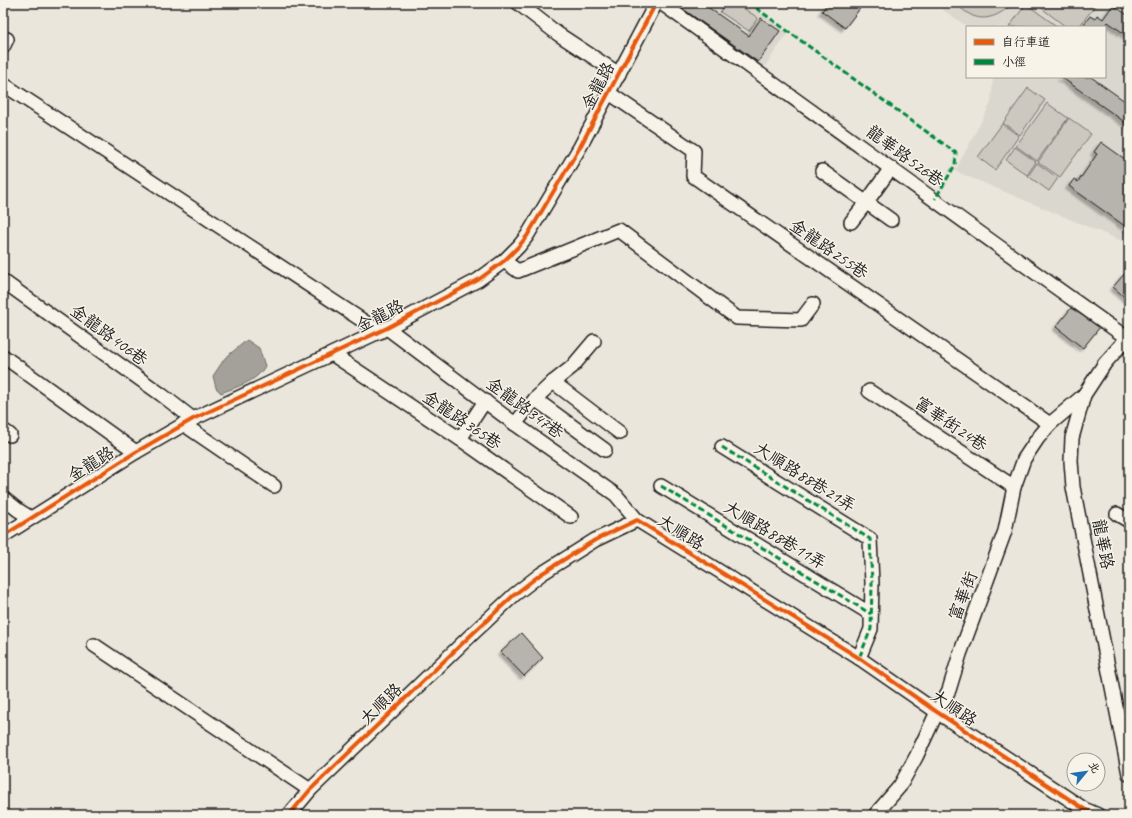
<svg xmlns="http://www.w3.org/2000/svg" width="1132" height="818" viewBox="0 0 1132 818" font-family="Caveat,'LXGW WenKai TC',sans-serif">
  <defs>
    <filter id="shadow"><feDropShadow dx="-3.5" dy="3.5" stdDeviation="1" flood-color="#0004"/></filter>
  </defs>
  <rect width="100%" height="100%" fill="#eae6dc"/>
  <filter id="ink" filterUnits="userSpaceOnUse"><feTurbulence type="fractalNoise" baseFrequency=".025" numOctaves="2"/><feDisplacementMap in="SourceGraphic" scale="8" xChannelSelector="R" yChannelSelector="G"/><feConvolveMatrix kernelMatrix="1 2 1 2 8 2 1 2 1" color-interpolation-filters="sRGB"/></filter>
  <g filter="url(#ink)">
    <!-- built -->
    <g fill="#dad7ce">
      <path d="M670 3H746L788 33 763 69Z"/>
      <path d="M933 3H1129V244L955 171 991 103 993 77H1105V27H968Z"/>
    </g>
    <!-- green -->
    <g fill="#ccc8c0" stroke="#74726e">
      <path d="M726 3H736L758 18 749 31 720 12Z"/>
      <path d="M954 3H970L973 5 983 6 990 3H1013C1003 13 988 22 973 16 966 13 960 7 954 3Z"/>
      <path d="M1035 3H1097L1079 27H1066Z"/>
      <path d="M1026 4 1058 27H1009Z"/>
      <path d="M1028 88 1045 100 1020 135 1003 123Z"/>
      <path d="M1047 103 1068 118 1037 161 1016 146Z"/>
      <path d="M1069 118 1091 134 1060 177 1038 162Z"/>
      <path d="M1002 124 1019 136 995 170 978 157Z"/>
      <path d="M1015 147 1036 162 1027 175 1006 160Z"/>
      <path d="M1037 163 1058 178 1049 191 1028 176Z"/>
    </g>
    <!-- water -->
    <path fill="#a3a19a" stroke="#6d6c68" d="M247 340 259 348 265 366C257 382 236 387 221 393L216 388 213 376 225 358Z"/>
    <!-- building -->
    <g fill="#b6b4ac" stroke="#1c1c1c" filter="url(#shadow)">
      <path d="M677 3H702L749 36 761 18 780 31 758 62 676 4Z"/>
      <path d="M828 3H864L845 28 822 11Z"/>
      <path d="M1113 5 1129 16V37L1108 22 1105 27H1082L1090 16 1095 19 1097 15 1103 19Z"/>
      <path d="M1061 77H1091L1129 104V125Z"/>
      <path d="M1101 142 1129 162V229L1069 186 1074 179 1078 182 1097 154 1094 152Z"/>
      <path d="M1125 273 1129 276V301L1113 287Z"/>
      <path d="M1071 308 1100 327 1083 348 1056 327Z"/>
      <path d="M521 633 543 658 524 676 501 652Z"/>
    </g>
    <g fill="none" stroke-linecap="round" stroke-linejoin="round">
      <defs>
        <g id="minor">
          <path d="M518 3 558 34 619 74"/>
          <path d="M661 3C817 114 971 228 1127 338"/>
          <path d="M3 47 7 39"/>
          <path d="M3 84 380 332"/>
          <path d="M609 93 694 151 693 176 1050 424"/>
          <path d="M822 171 891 220"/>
          <path d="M851 222 866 203 891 168"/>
          <path d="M504 261 518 271 619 230 737 318 801 320 813 304"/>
          <path d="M3 281 162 395 193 419"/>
          <path d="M387 328 515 424 616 495 637 520"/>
          <path d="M1129 336 1105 363 1084 395 1072 438 1071 461 1073 487 1129 774"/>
          <path d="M332 354 460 439 571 517"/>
          <path d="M3 356 136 452"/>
          <path d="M553 382 620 433"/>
          <path d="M869 391 1014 487"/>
          <path d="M535 399 605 450"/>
          <path d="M183 424 274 486"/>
          <path d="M515 424 535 399 553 382 572 367 594 341"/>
          <path d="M3 430 10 435"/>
          <path d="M460 439 485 401"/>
          <path d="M722 447 870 539 872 583 871 629 859 658"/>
          <path d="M661 486 871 614"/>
          <path d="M3 498 18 510 31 518"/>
          <path d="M1117 514 1129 521"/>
          <path d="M3 536 136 452 193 419 387 328 478 280 504 261 519 246 527 236 580 147 656 3"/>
          <path d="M94 645 310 790"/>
          <path d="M289 815 310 790 469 637 514 595 541 574 595 540 637 520 859 658 937 712 1084 809 1098 815"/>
          <path d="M875 815 900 786 916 757 937 712 949 690 960 654 1005 531 1014 487 1024 459 1038 438 1050 424 1084 395"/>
        </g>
      </defs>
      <!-- minor casing -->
      <use href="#minor" stroke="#1c1c1c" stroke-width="16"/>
      <!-- minor -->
      <use href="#minor" stroke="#f7f3e8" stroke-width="13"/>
      <!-- quiet -->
      <g stroke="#00873e" stroke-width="3" stroke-dasharray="6 3" stroke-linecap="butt">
        <path d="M749 3 956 153 955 165 935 199"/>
        <path d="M722 447 870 539 872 583 871 629 859 658"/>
        <path d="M661 486 871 614"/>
      </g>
      <defs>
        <g id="cycleway">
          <path d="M3 536 136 452 193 419 387 328 478 280 504 261 519 246 527 236 580 147 656 3"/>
          <path d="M289 815 310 790 469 637 514 595 541 574 595 540 637 520 859 658 937 712 1084 809 1098 815"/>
        </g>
      </defs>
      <!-- cycleway casing -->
      <use href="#cycleway" stroke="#f7f3e8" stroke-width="6"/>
      <!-- cycleway -->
      <use href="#cycleway" stroke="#e8590c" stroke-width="4"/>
    </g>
  </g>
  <g text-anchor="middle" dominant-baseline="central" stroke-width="3" stroke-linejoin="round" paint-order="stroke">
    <!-- street labels -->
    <g font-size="17" fill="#1c1c1c" stroke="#f7f3e8">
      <text transform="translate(598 86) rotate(-62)">金龍路</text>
      <text transform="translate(905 156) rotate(36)">龍華路526巷</text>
      <text transform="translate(829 249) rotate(35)">金龍路255巷</text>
      <text transform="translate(380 316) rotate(-27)">金龍路</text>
      <text transform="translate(109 335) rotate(36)">金龍路406巷</text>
      <text transform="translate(525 408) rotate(36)">金龍路347巷</text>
      <text transform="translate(462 420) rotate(34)">金龍路365巷</text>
      <text transform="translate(951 424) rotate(34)">富華街24巷</text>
      <text transform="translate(91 464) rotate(-32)">金龍路</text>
      <text transform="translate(805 477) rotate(32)">大順路88巷21弄</text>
      <text transform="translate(681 532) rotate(32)">大順路</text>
      <text transform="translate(775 535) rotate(31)">大順路88巷11弄</text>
      <text transform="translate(1103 544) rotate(79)">龍華路</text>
      <text transform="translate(963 596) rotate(-69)">富華街</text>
      <text transform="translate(381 704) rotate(-44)">大順路</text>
      <text transform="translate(954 708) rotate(34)">大順路</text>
    </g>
  </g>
  <!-- margin -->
  <rect width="1132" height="818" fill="none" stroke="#f7f3e8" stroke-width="16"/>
  <rect x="8" y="8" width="1116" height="802" fill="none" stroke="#1c1c1c" stroke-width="1.5" filter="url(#ink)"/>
  <!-- legend -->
  <rect x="966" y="26" width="140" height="52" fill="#f7f3e8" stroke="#9f9d96"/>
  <rect x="974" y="39" width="20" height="6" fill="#e8590c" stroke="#9f9d96"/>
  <text x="1002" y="46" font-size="12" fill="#1c1c1c">自行車道</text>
  <rect x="974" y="59" width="20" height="6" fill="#00873e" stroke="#9f9d96"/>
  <text x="1002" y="66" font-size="12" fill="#1c1c1c">小徑</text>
  <!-- north arrow -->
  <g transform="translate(1086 772) rotate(61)"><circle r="19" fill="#f7f3e8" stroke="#9f9d96"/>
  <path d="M0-3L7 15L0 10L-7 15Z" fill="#1f6fb2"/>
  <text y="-6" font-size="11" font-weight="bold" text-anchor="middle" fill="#1c1c1c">北</text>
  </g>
</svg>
